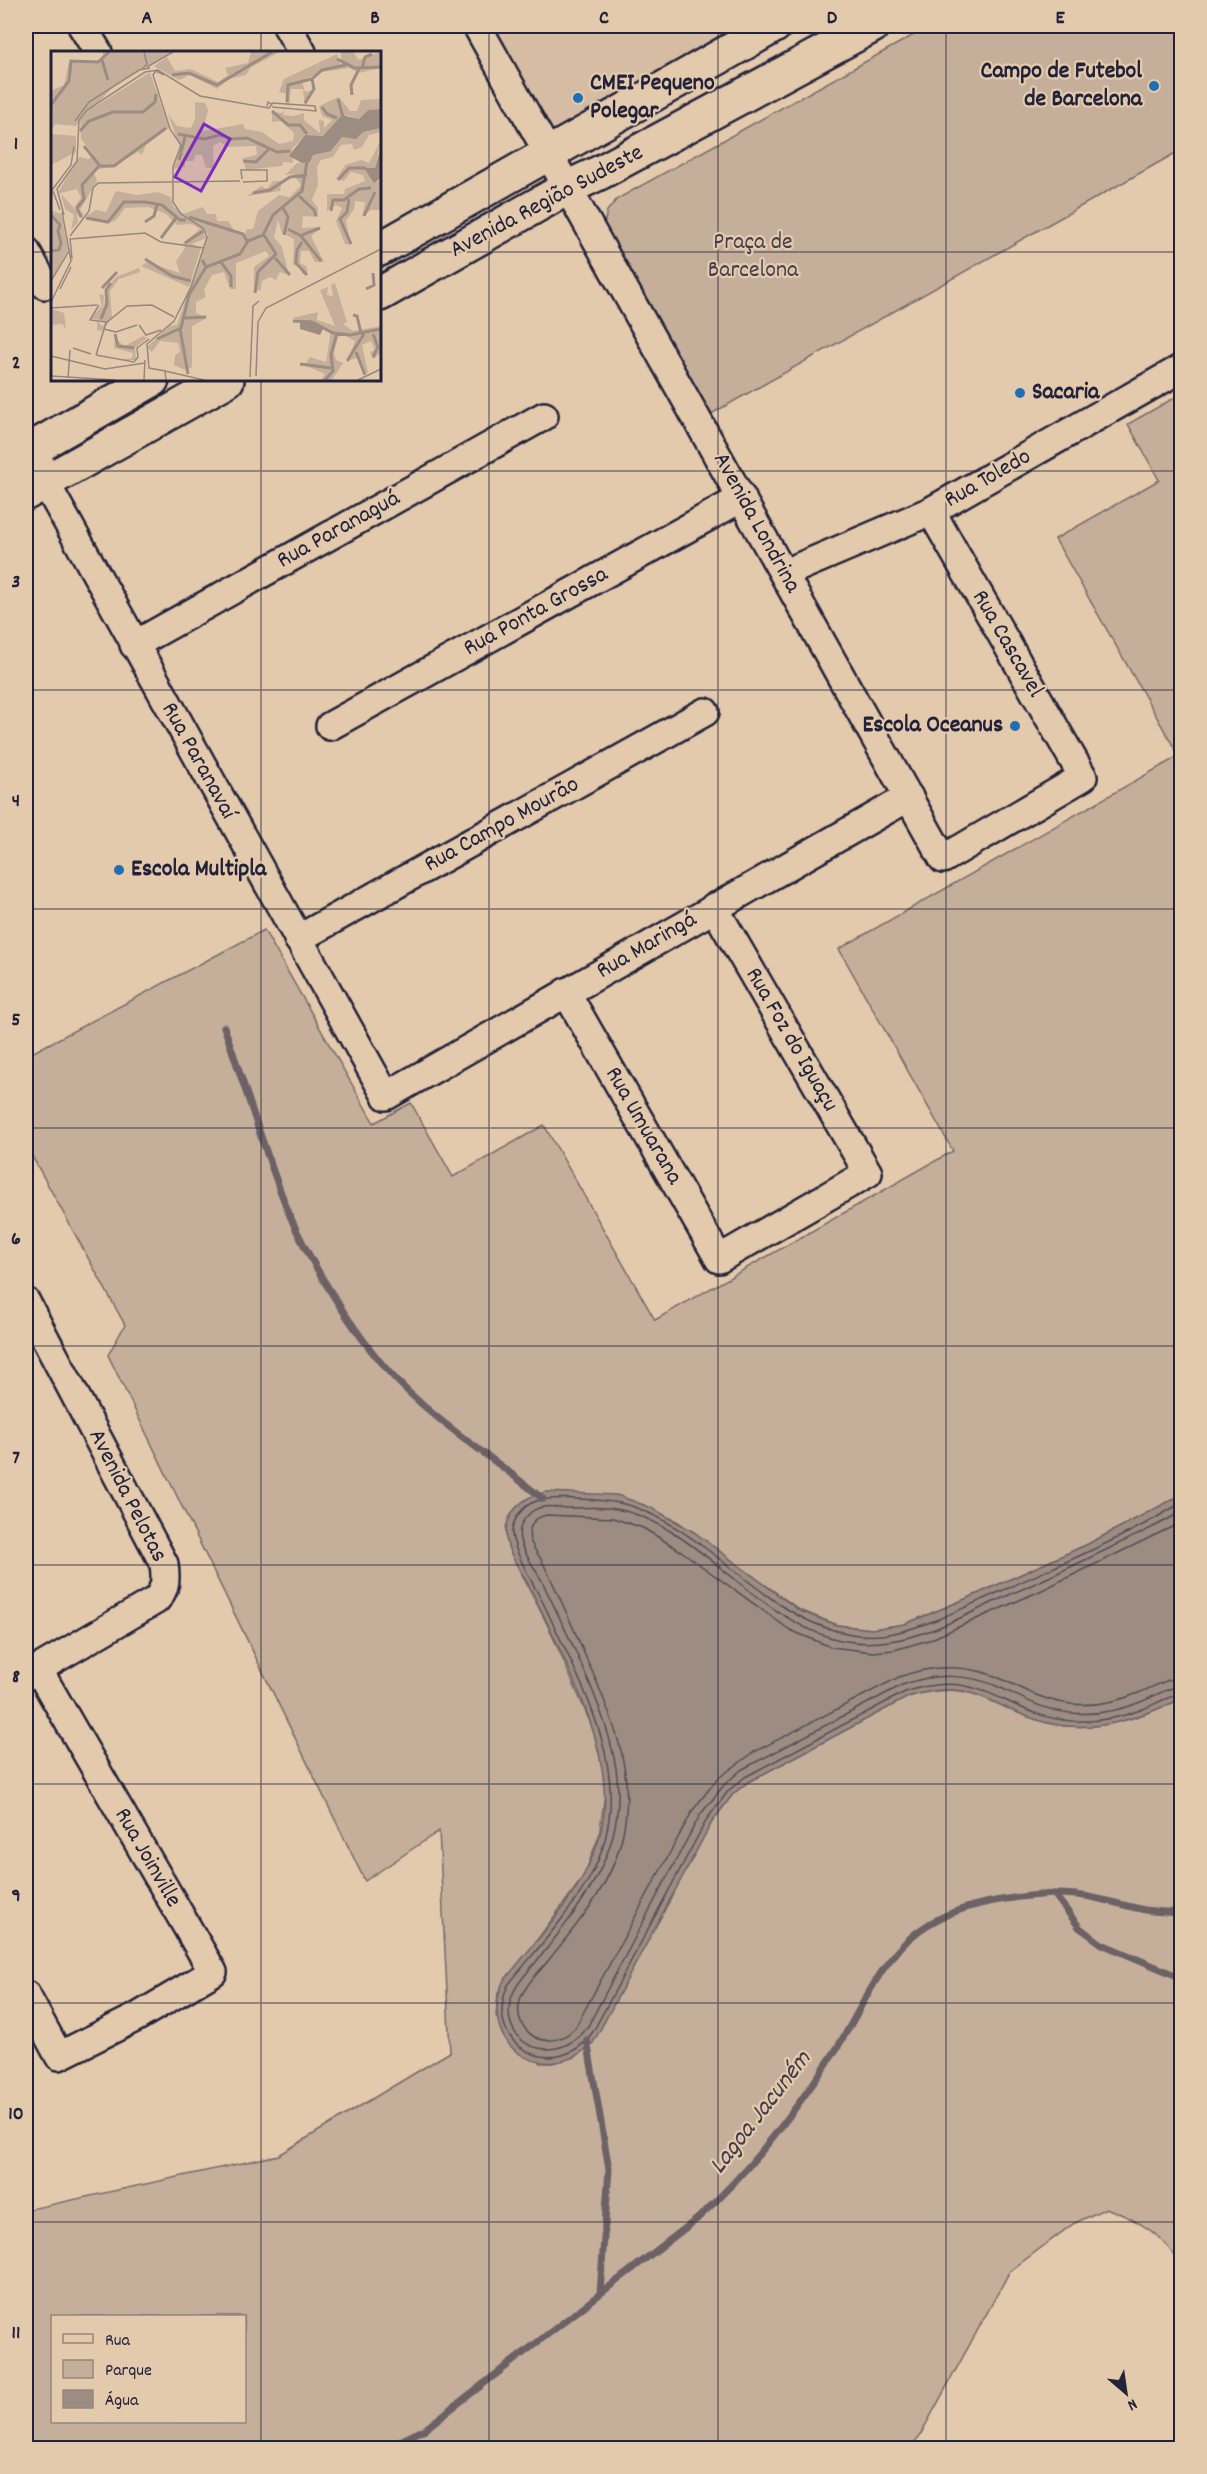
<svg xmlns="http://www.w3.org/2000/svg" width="1207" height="2474" viewBox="0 0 1207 2474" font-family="Dekko,sans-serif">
  <rect width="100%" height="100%" fill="#e4caac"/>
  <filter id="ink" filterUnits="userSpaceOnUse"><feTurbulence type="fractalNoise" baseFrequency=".0167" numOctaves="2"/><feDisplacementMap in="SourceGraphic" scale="12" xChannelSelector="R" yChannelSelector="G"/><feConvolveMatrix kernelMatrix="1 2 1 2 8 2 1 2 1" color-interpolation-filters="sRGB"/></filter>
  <g filter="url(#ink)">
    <!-- built -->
    <path fill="#d5bca3" d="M493 26H733L688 61 555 136Z"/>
    <!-- green -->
    <g fill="#c5af9a" stroke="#74686a" stroke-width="1.5" fill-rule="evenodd">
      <path d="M930 26H1181V150L704 418 603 229 607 211 617 199Z"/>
      <path d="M1181 394V1495L1088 1544 975 1595 905 1624 872 1629 837 1625 800 1610 674 1519 546 1492 516 1508 506 1527 508 1547 549 1628 594 1731 604 1773 605 1794 599 1836 584 1876 498 1993 496 2016 541 2063H553L575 2057 712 1822 733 1794 748 1782 908 1697C977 1676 989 1709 1048 1723 1096 1734 1138 1718 1181 1699V2266C1162 2233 1140 2221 1106 2208L1073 2224 1010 2271 919 2437 909 2448H26V2210L279 2155 450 2052 439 1831 365 1881 108 1355 125 1325 26 1145V1056L264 930 374 1123 411 1103 453 1177 544 1125 655 1320 953 1151 839 949 1179 756 1055 539 1159 480 1128 424ZM52 2316H244V2422H52Z"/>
    </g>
    <!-- water -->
    <path fill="#9d8c82" stroke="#6c6266" stroke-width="1.5" d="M546 1492 617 1495 652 1508 694 1532 800 1611 836 1625 872 1629 905 1624 975 1595 1088 1544 1181 1495V1699C1139 1718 1096 1734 1048 1723 989 1709 977 1675 908 1697L748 1782 733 1794 712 1822 593 2043C544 2090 476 2045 503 1982 542 1932 597 1880 604 1813 611 1741 562 1656 532 1591 524 1575 509 1557 506 1538 504 1513 523 1496 546 1492Z"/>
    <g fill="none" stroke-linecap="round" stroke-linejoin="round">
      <!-- shore -->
      <g stroke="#534c57" stroke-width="1.5">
        <path d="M1182 1502C1128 1537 1064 1562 1006 1589 970 1604 933 1625 894 1633 876 1637 856 1636 838 1631 790 1621 744 1576 705 1548 683 1531 660 1516 634 1507 617 1500 550 1495 534 1502 523 1506 514 1518 512 1530 510 1547 539 1593 547 1611 587 1696 641 1787 589 1879 567 1917 535 1951 508 1985 480 2046 559 2086 594 2030L707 1819 729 1790 745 1777 905 1692C983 1665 1004 1716 1072 1721 1096 1722 1121 1718 1143 1709 1156 1704 1169 1695 1182 1694"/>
        <path d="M1182 1511C1162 1524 1141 1533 1120 1543 1080 1563 1041 1581 1000 1599 966 1615 928 1636 890 1641 870 1644 848 1643 829 1637 752 1614 694 1523 616 1509 600 1506 583 1508 567 1508 553 1507 539 1503 528 1515 521 1522 518 1531 520 1540 524 1555 536 1569 543 1583 570 1641 617 1727 618 1791 620 1858 580 1906 541 1956 528 1972 510 1988 509 2009 508 2055 565 2062 588 2026L700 1815 724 1785 741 1770 902 1685C934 1673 969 1673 1001 1688 1024 1699 1043 1710 1070 1713 1094 1715 1120 1711 1143 1701 1155 1696 1168 1687 1182 1686"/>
        <path d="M1182 1522 1040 1591 929 1640 894 1650 873 1652 831 1647 790 1630 681 1551 643 1528 613 1518 547 1515C534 1517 527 1527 530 1540 533 1548 539 1555 543 1563 561 1598 576 1635 592 1671 617 1728 637 1780 621 1842 609 1889 577 1924 548 1961 539 1972 526 1984 521 1997 517 2007 518 2019 524 2027 537 2046 561 2043 575 2028L693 1810 717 1779 754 1752 899 1677C934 1664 972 1664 1006 1681 1028 1692 1046 1701 1071 1704 1093 1706 1117 1702 1138 1693 1152 1688 1167 1678 1182 1677"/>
      </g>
      <!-- stream -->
      <g stroke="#6c6266" stroke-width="7">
        <path d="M224 1027C246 1089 265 1154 290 1216 310 1263 355 1334 389 1372 434 1422 492 1456 543 1499"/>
        <path d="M1054 1894 1080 1928 1102 1944 1182 1978"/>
        <path d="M587 2040 609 2169 600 2293"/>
        <path d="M386 2448 425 2429 697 2219C749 2172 791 2116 830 2059 860 2015 881 1952 929 1924 963 1903 1016 1896 1056 1894 1088 1893 1115 1904 1145 1910 1157 1912 1170 1912 1182 1913"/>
      </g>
      <defs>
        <g id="minor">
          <path d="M82 26 98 52"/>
          <path d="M287 26 302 52"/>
          <path d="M477 26 943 859 1083 777 931 511"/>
          <path d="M26 251 45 285"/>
          <path d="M57 436 39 451V471L386 1096 909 797"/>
          <path d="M785 573 931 511 1182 368"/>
          <path d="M134 645 544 416"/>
          <path d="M330 726 742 498"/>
          <path d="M298 939 705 712"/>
          <path d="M566 992 719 1259 868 1173 714 907"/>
          <path d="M26 1302 164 1564C166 1579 166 1589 156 1600L26 1676"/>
          <path d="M26 1995 59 2056 137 2017 213 1972 38 1669"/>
        </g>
        <g id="tertiary">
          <path d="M380 249 774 26"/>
          <path d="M380 294 569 187 601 172 872 26"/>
          <path d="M26 452 152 380"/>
          <path d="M26 493 227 380"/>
        </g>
      </defs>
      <!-- minor casing -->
      <use href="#minor" stroke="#22223b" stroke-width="32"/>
      <!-- tertiary casing -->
      <use href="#tertiary" stroke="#22223b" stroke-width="38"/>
      <!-- minor -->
      <use href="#minor" stroke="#e4caac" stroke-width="27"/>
      <!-- tertiary -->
      <use href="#tertiary" stroke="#e4caac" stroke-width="33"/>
    </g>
  </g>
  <!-- grid -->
  <path fill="none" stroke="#22223b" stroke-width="1.5" stroke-opacity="0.55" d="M261 26V52M489 26V2448M718 26V2448M946 26V2448M26 252H52M380 252H1182M261 380V2448M26 471H1182M26 690H1182M26 909H1182M26 1128H1182M26 1346H1182M26 1565H1182M26 1784H1182M26 2003H1182M26 2222H1182"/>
  <!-- markers -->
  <g fill="#1f6fb2" stroke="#e4caac" stroke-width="2">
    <circle cx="1154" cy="86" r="6"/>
    <circle cx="578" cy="98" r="6"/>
    <circle cx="1020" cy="393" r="6"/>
    <circle cx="1015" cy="726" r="6"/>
    <circle cx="119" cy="870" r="6"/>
  </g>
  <g text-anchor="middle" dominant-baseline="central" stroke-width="4.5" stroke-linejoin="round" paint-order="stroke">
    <!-- poi labels -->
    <g font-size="24" font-weight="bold" fill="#22223b" stroke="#e4caac" text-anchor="start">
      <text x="1142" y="72" text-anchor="end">Campo de Futebol<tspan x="1142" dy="28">de Barcelona</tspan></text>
      <text x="590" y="84">CMEI Pequeno<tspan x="590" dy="28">Polegar</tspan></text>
      <text x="1032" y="393">Sacaria</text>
      <text x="1003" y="726" text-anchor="end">Escola Oceanus</text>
      <text x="131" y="870">Escola Multipla</text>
    </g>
    <!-- street labels -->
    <g font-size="24" fill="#22223b" stroke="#e4caac">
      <text transform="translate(547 202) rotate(-28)">Avenida Região Sudeste</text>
      <text transform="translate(988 479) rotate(-30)">Rua Toledo</text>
      <text transform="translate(756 523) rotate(61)">Avenida Londrina</text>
      <text transform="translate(339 530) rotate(-29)">Rua Paranaguá</text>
      <text transform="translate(536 612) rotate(-29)">Rua Ponta Grossa</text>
      <text transform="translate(1007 644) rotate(60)">Rua Cascavel</text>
      <text transform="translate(198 761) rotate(61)">Rua Paranavaí</text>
      <text transform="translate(502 825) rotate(-29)">Rua Campo Mourão</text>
      <text transform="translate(647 946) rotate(-30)">Rua Maringá</text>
      <text transform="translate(791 1040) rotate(60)">Rua Foz do Iguaçu</text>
      <text transform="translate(643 1126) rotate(60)">Rua Umuarana</text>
      <text transform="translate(127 1496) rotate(63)">Avenida Pelotas</text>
      <text transform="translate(147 1858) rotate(60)">Rua Joinville</text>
    </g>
    <!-- park labels -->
    <g font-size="24" fill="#433e4e" stroke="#e4caac">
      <text x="753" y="243">Praça de<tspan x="753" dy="28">Barcelona</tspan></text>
    </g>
    <!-- water labels -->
    <g font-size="26" font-style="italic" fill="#413c4d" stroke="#e4caac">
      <text transform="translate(761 2113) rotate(-52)">Lagoa Jacuném</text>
    </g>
  </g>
  <!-- overview -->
  <g transform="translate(51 51)">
    <rect width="330" height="330" fill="#e4caac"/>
    <path d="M52 1H121L63 35 25 75 5 73 0 79V46L2 39 13 34 18 11 46 10 52 7ZM200 1H229L200 16 195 24 178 28 166 38 139 24 128 29 103 15 116 6 124 20 140 18 167 31 177 24 174 17 197 12ZM290 1H303L307 9 330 1V17L308 22 298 17 271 21 251 30 254 41 262 39 254 56 252 38H240L238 55 235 54 236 43 228 41 233 28 286 3 290 15ZM99 21 118 77 95 94 91 104 87 101 60 116 42 119 46 130 29 159 33 164 30 168 26 161 27 171 20 179 23 164 14 158 10 143 26 160 24 155 30 147 26 138 6 143 28 106 38 108 42 103 30 88 29 65ZM288 46 299 60H306L310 49 330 48V58L317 59 308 68 295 64 272 85 254 84 241 98 242 112 232 111 231 115 195 119 192 107 206 104 205 95 177 96 169 91 162 95 163 117H155L151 104H144L143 110H134V116L122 118 130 99 117 63 126 75 140 77 144 68V51L154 52 157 59 152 80 192 73 194 78 211 81 228 93 242 90 243 82 230 70 221 71V61L231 62 234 58 232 64 242 65 253 62V69L269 82 268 69 273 70V77L281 69 271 65 268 55ZM323 77H330V81L318 84 311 96 303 99 301 93 290 94 282 106 270 109 266 116 267 134 261 149 267 157V166L252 165 251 177 270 176 260 185 273 211H264L258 200H250L249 212 256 216V223H251V215L242 214 243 188 231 182 227 169 223 186 231 196 238 224 229 221 225 229 219 226 211 230 210 239 203 240V216L218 205 215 200 185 212V238H179L173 221 161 224 153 239 155 246 145 251V262L156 267 141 275V316L134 319 123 314 124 304 129 301 127 292 109 290 101 301 96 296 118 275 126 274 157 183 132 163 152 156 156 163H165L166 170H177L183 179 194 183 196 178H202L207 160 228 144 239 146 250 134 242 123 234 124 246 112 259 111 262 104 281 99 291 86ZM0 83 25 85V101L0 114ZM330 89 324 117H314L327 131 330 127V159H320L311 166 314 151 304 150 303 158 295 170 300 194 294 193 285 170 291 157 285 154 276 160V143H293L294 138 314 130 312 124 300 121 293 130 285 128 294 114 310 109 318 112ZM222 130H231L229 140 196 145 210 135 216 138ZM65 140 86 144 107 141 120 146 122 155 150 176 155 187 141 193 150 197 138 236 90 215 96 211 129 222 125 210 134 197 132 192 149 178 141 173 126 174 115 163 97 156 74 157 65 169 58 172 35 165 45 159 55 161ZM0 159 10 163 17 199 0 229ZM88 217 89 221 68 228 59 240 61 267 51 280 46 279V270L52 275 55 271 40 267 51 255 48 243 53 244 52 259 56 237 65 226ZM284 232 296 271 292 273 302 280 330 275V302L322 308 319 301 324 299 320 290 311 294 317 322 313 323 306 307 296 310 304 290 293 284 287 286 283 302 285 309 292 312 281 329H270L274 323 254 314 259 306 275 311 280 279 241 267 267 261 266 269 284 275 269 239 277 236 276 244 282 245 280 234ZM0 258 13 262 15 278 11 273 0 274ZM64 282 65 289 74 295 92 285 96 287 84 297 85 309H67L81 307 82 302 63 297Z" fill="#c5af9a"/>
    <path d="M330 58V77L312 81 305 88 291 86 280 100 262 104 259 111 251 112 238 105 254 84 272 85 291 64 308 68 317 59ZM330 96V127L323 132 313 117H324ZM249 271 261 272 273 276 269 284 249 278Z" fill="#9d8c82"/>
    <path fill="none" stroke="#9d8c82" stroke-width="3" d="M286 8 304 17 330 16M51 9 57 29M311 17 314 6 321 3M121 24 138 22 166 34 221 1M301 44 300 34 308 18M287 48 292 66M236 51 237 34 261 28 271 19 295 14M254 52 263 38 261 28M0 54 18 30 20 10 47 11 58 1M271 56 276 63 286 67M221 60 237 74H249L256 83M29 80 38 70 62 61H92L104 51 105 43M127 83 153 88 169 84 181 88 196 87 226 101 239 100M33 95 49 115M128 109 134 86M192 110 205 111 219 97M49 115H63L115 77M287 129 298 117H315M202 142 219 139 239 126 256 124M248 145 263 159 265 165M298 148 296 161 289 168 300 193M232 157 237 166 233 184M280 160 282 149H293L308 138 320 137M0 164 9 174 7 180 10 192 8 199 0 200M313 165 324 141M30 166 26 157 33 148 31 134 48 115M138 166 192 183 196 190M35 167 57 171 73 151H94L111 154 129 169H135M94 171 103 165 106 154M237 178 250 185 270 210M251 184 269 177M110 187 125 167M251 191 246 199 245 212 256 224M134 192 152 180M224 207 239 224M94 208 121 225 140 230M170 211 180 225V236M155 216 189 203 197 190 212 184 222 164 251 140 256 111M51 237 66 221M315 238 323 234 322 222M204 242 207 221 225 203 213 184M302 264 306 265 310 282M134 267 155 266M50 268 56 253 55 239 60 232M242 270 261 271 282 282 299 284 330 278M129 278 137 323M64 283 67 295 83 297M106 288 130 277 138 244 155 216 151 209M305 301 314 324M322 306 327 296 322 283M296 310 313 283M249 313 280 317M274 329 282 320 280 303 286 282"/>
    <path fill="none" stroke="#96877f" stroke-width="1.5" d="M96 16 122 1M92 17 96 13 93 1M113 24 105 20 102 24 119 78 130 94 122 116V151L130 163 152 177 156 186 140 236 123 270 96 293 98 317 114 320 115 329M221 56 265 60 264 55 221 52M24 70 38 51 88 19 99 17M191 128 190 119H216V130L192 131M1 139 20 114 23 95M2 140 9 159M13 164 6 138 26 110 28 69 36 59 94 21 107 19 149 45 218 57 221 53 217 51 216 55M19 185 38 160 42 137 47 132 189 130M19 187 21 208M20 188 94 182 110 191 153 197M0 230 18 200M9 238 20 216M0 251 20 210 11 161M48 254 39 269 55 271M0 257 46 254M88 274 95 284 110 279M53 278 65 281 86 274M22 297 40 303M45 304 55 272 76 255 101 254 123 266M45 304 83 311 87 306 86 297 98 288M0 305 54 318 94 312M114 320 153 329M0 325 64 329M205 325 207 271 215 257 330 198M199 326 202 255 208 250M17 327 19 299M93 329 94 309M307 329 330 318"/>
    <path fill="#7b2cbf" fill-opacity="0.15" stroke="#7b2cbf" stroke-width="3" d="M153 73 179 88 150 140 124 126Z"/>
    <rect width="330" height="330" fill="none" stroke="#22223b" stroke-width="3"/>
  </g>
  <!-- margin -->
  <rect width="1207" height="2474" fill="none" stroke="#e4caac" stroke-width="66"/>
  <!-- legend -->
  <rect x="51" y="2315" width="195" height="108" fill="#e4caac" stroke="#96877f" stroke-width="1.5"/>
  <rect x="63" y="2334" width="30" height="9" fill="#e4caac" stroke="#96877f" stroke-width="1.5"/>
  <text x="105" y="2345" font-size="18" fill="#22223b">Rua</text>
  <rect x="63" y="2360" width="30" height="18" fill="#c5af9a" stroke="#96877f" stroke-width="1.5"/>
  <text x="105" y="2375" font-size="18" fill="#22223b">Parque</text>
  <rect x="63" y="2390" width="30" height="18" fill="#9d8c82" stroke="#96877f" stroke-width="1.5"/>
  <text x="105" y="2405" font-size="18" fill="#22223b">Água</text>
  <!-- north arrow -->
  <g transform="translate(1126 2393) rotate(151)" stroke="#e4caac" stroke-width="4.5" paint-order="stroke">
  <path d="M0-4.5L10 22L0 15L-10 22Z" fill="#22223b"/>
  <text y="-9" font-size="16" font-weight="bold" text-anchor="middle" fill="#22223b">N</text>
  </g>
  <rect x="33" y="33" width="1141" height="2408" fill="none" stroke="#22223b" stroke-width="2"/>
  <g font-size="20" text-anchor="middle" font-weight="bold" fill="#22223b">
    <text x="147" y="23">A</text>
    <text x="375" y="23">B</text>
    <text x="604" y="23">C</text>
    <text x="832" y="23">D</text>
    <text x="1060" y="23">E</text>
    <text x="16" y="149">1</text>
    <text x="16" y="368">2</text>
    <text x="16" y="587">3</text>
    <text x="16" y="806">4</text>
    <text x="16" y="1025">5</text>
    <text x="16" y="1244">6</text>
    <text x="16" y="1463">7</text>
    <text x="16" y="1682">8</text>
    <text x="16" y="1901">9</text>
    <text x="16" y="2119">10</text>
    <text x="16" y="2338">11</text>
  </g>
</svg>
